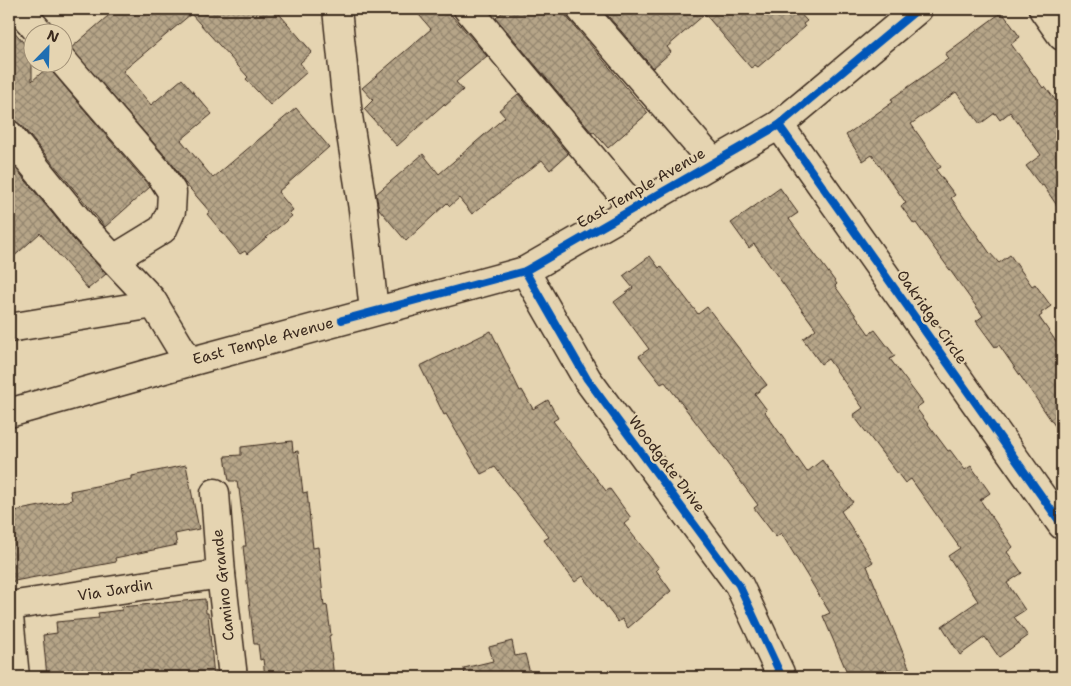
<svg xmlns="http://www.w3.org/2000/svg" width="1071" height="686" viewBox="0 0 1071 686" font-family="'Shantell Sans',sans-serif">
  <defs>
    <pattern id="building-cross-hatch" width="8" height="8" patternUnits="userSpaceOnUse" patternTransform="scale(1.25)"><rect width="8" height="8" fill="#b6a588"/><path d="M0 0l8 8M0 8l8-8" fill="none" stroke="#95876f"/></pattern>
  </defs>
  <rect width="100%" height="100%" fill="#e5d4b1"/>
  <filter id="ink" filterUnits="userSpaceOnUse"><feTurbulence type="fractalNoise" baseFrequency=".02" numOctaves="2"/><feDisplacementMap in="SourceGraphic" scale="10" xChannelSelector="R" yChannelSelector="G"/><feConvolveMatrix kernelMatrix="1 2 1 2 8 2 1 2 1" color-interpolation-filters="sRGB"/></filter>
  <g filter="url(#ink)">
    <!-- building -->
    <g fill="url(#building-cross-hatch)" stroke="#3b2a1e">
      <path d="M116 9H275L312 52 300 63 307 72 270 105 246 79 248 77 191 14 123 71 151 105 182 79 212 114 181 140 213 178 296 108 329 147 278 192 293 210 289 213 292 216 247 254 245 251 240 254 207 214 210 212 185 183 173 165 71 48Z"/>
      <path d="M414 9H446L487 56 456 82 463 90 445 106 444 104 397 146 364 109 373 100 362 88 431 29Z"/>
      <path d="M506 9H560L648 113 608 148 594 132 592 133 496 18Z"/>
      <path d="M602 9H796L807 21 803 24 805 27 758 67 755 65 751 68 705 14 667 47 671 52 653 68Z"/>
      <path d="M1002 12 1020 37 1011 44 1043 88 1045 86 1061 108 1053 114 1062 125V213L1043 185 1041 186 1026 166 1041 155 1010 112 1000 120 995 113 980 124 956 92 911 124 941 167 936 170 955 195 951 198 989 252 999 263 1010 255 1032 286 1035 284 1051 306 1041 313 1042 315 1039 317 1062 350V436L999 345 995 347 976 321 983 316 916 223 914 224 901 206 906 203 872 155 863 161 846 135 893 102 891 99 948 59 945 54Z"/>
      <path d="M9 25 32 53V81L48 67 150 187 105 227 21 125 15 121 9 120Z"/>
      <path d="M518 94 568 154 550 170 542 160 472 214 459 198 450 206 447 203 406 241 379 209 376 194 423 154 439 174 505 117 499 110Z"/>
      <path d="M9 160 74 240 106 274 88 289 40 233 9 261Z"/>
      <path d="M780 188 798 213 789 219 837 284 835 286 869 334 875 330 895 356 890 359 923 403 916 408 948 451 950 450 965 470 971 466 990 493 980 500 1013 547 1007 552 1022 573 1007 583 1025 610 1014 617 1028 636 999 657 985 637 960 655 942 626 978 601 948 556 960 548 911 479 905 483 853 415 863 408 828 359 821 364 803 339 816 329 754 244 749 248 731 223Z"/>
      <path d="M650 256 659 268 661 266 698 314 707 307 767 385 755 394 767 410 765 412 807 472 822 460 853 502 841 511 873 562 867 566 913 677H849L823 616 830 613 781 533 776 537 754 508 758 505 721 455 665 382 661 384 639 356 649 349 614 302 633 288 623 276Z"/>
      <path d="M491 331 520 391 522 390 533 409 548 400 558 418 553 421 606 491 610 489 631 518 624 524 659 568 656 570 671 591 628 628 622 619 618 622 583 576 575 582 544 540 549 537 495 467 481 474 446 414 444 415 420 366Z"/>
      <path d="M292 441 293 452 298 451 303 493 307 492 313 548 318 547 324 606 327 605 331 635 329 636 334 677H265L263 659 260 660 258 644H254L243 546H246L239 489H238L237 481H229L225 456 241 455V447Z"/>
      <path d="M186 465 199 529 175 534 177 545 115 558 116 562 9 582V512L72 500 70 491 132 479V476Z"/>
      <path d="M205 599 206 613H208L214 677H47L43 635 57 633 56 622 99 618 98 613 122 610 121 607Z"/>
      <path d="M512 641 515 656 525 654 531 677H465L464 668 493 661 489 647Z"/>
    </g>
    <g fill="none" stroke-linecap="round" stroke-linejoin="round">
      <defs>
        <g id="minor">
          <path d="M19 9 39 32"/>
          <path d="M337 9 348 116 363 209 374 311"/>
          <path d="M468 9 634 208"/>
          <path d="M581 9 714 163"/>
          <path d="M1043 9 1062 36"/>
          <path d="M62 60 161 175 172 192 171 211 163 229 114 259"/>
          <path d="M779 125 1062 525"/>
          <path d="M9 135 86 230 151 299 189 362"/>
          <path d="M525 271 587 379 739 585 780 673V677"/>
          <path d="M9 328 154 304"/>
          <path d="M215 493 221 574 233 677"/>
          <path d="M9 606 221 574"/>
          <path d="M9 617 15 677"/>
        </g>
        <path id="major" d="M9 413 189 362 525 271 779 125 918 9"/>
      </defs>
      <!-- minor casing -->
      <use href="#minor" stroke="#3b2a1e" stroke-width="31"/>
      <!-- major casing -->
      <use href="#major" stroke="#3b2a1e" stroke-width="31"/>
      <!-- minor -->
      <use href="#minor" stroke="#e5d4b1" stroke-width="28"/>
      <!-- major -->
      <use href="#major" stroke="#e5d4b1" stroke-width="28"/>
      <defs>
        <g id="cycleway">
          <path d="M779 125 1062 525"/>
          <path d="M525 271 587 379 739 585 780 673V677"/>
          <path d="M342 320 525 271 779 125 918 9"/>
        </g>
      </defs>
      <!-- cycleway casing -->
      <use href="#cycleway" stroke="#e5d4b1" stroke-width="11"/>
      <!-- cycleway -->
      <use href="#cycleway" stroke="#0057b8" stroke-width="8"/>
    </g>
  </g>
  <g text-anchor="middle" dominant-baseline="central" stroke-width="4.5" stroke-linejoin="round" paint-order="stroke">
    <!-- street labels -->
    <g font-size="15" fill="#3b2a1e" stroke="#e5d4b1">
      <text transform="translate(641 188) rotate(-30)">East Temple Avenue</text>
      <text transform="translate(932 317) rotate(55)">Oakridge Circle</text>
      <text transform="translate(263 341) rotate(-15)">East Temple Avenue</text>
      <text transform="translate(667 464) rotate(53)">Woodgate Drive</text>
      <text transform="translate(223 585) rotate(-96)">Camino Grande</text>
      <text transform="translate(115 590) rotate(-9)">Via Jardin</text>
    </g>
  </g>
  <!-- margin -->
  <rect width="1071" height="686" fill="none" stroke="#e5d4b1" stroke-width="30"/>
  <rect x="15" y="15" width="1041" height="656" fill="none" stroke="#3b2a1e" stroke-width="2" filter="url(#ink)"/>
  <!-- north arrow -->
  <g transform="translate(48 48) rotate(23)"><circle r="24" fill="#e5d4b1" stroke="#a19076"/>
  <path d="M0-4L9 19L0 12L-9 19Z" fill="#1f6fb2"/>
  <text y="-8" font-size="14" font-weight="bold" text-anchor="middle" fill="#3b2a1e">N</text>
  </g>
</svg>
